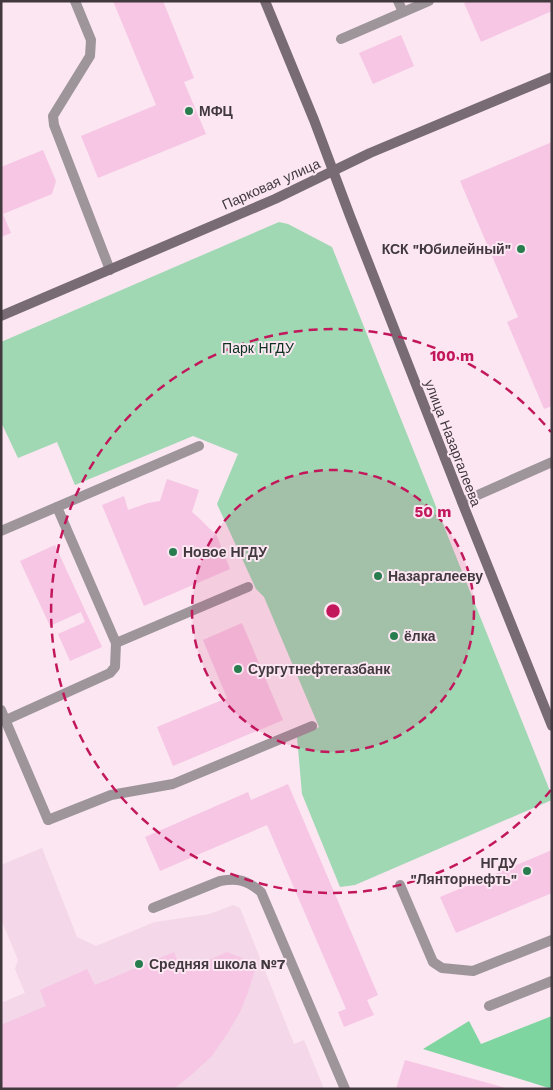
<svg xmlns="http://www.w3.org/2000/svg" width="553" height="1090" viewBox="0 0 553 1090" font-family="'Work Sans',sans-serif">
  <rect width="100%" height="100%" fill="#fbe6f2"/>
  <!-- built -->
  <path fill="#f4d7e8" d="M42 848 77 937 96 946 155 922 210 914 233 905 240 908 294 1044 304 1040 324 1089H1V1003L25 993 15 969 18 960 1 919V865Z"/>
  <!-- green -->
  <path fill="#9fd8b3" d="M279 222 288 224 332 247 552 796V800L355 885 340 887 302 794 297 737 319 727 264 597 256 589 217 504 238 454 193 436 75 485 57 442 18 458 1 422V342Z"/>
  <!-- forest -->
  <path fill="#7fd5a0" d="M552 1016V1089L423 1049 469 1021 481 1044Z"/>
  <!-- building -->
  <g fill="#f7c6e4">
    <path d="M113 1H163L194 78 184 82 206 134 98 178 81 136 156 105Z"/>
    <path d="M469 1H552V11L481 42 464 3Z"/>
    <path d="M401 35 414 66 373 84 359 53Z"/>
    <path d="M552 142V406L544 409 507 322 518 317 460 181Z"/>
    <path d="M43 150 56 181 52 194 3 214 11 233 1 237V167Z"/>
    <path d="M167 479 199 490 192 512 200 519 217 536 230 569 144 606 102 505 124 496 128 510 148 503 160 501Z"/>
    <path d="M55 545 102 647 70 661 58 634 85 622 81 612 50 626 20 561Z"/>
    <path d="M242 623 283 720 173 766 157 727 227 698 203 640Z"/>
    <path d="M288 784 378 995 367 1000 374 1015 344 1027 338 1012 346 1009 267 825 160 871 145 837 248 792 251 800Z"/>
    <path d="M552 850V893L456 933 440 897Z"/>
    <path d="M174 952 182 972 227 952 257 964 247 995 240 1012 229 1031 212 1056 190 1076 174 1089H1V1025L46 1006 40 990 87 969 95 985Z"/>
    <path d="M405 1060 506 1088V1089H396Z"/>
  </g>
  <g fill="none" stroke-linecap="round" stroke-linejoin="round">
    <!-- lane -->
    <g stroke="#9e959a" stroke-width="10">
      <path d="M75 1 91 40 90 56 53 116 54 125 110 270"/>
      <path d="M398 1 403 12"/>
      <path d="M341 39 429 1"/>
      <path d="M1 531 199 446"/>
      <path d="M116 643 248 587"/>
      <path d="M6 720 110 673 115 667 116 643 57 507"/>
      <path d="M48 820 111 795 173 784 312 726"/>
      <path d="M400 885 433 962 442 968 473 971 552 940"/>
      <path d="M153 908 220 881C238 878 247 880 261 892L345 1089"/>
      <path d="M489 1006 552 981"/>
    </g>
    <!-- street -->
    <g stroke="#9e959a" stroke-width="10">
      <path d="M462 502 552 462"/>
      <path d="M1 710 48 820"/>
    </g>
    <!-- secondary -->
    <g stroke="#786b73" stroke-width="10">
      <path d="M265 1 314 120 350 216 462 502 552 726"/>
      <path d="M1 316 275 199 370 153 552 77"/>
    </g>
  </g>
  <!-- distance rings -->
  <circle cx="333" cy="611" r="141" fill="#c2185b" fill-opacity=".12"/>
  <g fill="none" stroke="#c2185b" stroke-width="2.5" stroke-dasharray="9 6">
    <circle cx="333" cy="611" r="141"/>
    <path d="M551 790A282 282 0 1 1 551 432"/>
  </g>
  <!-- markers -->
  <g fill="#287d4f" stroke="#fbe6f2" stroke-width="2">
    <circle cx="189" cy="111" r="5"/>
    <circle cx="521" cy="249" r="5"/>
    <circle cx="173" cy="552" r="5"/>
    <circle cx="378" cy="576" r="5"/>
    <circle cx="394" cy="636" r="5"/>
    <circle cx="238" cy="669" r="5"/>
    <circle cx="527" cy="871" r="5"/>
    <circle cx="139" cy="964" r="5"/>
  </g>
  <g text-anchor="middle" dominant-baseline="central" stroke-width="4" stroke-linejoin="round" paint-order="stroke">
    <!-- poi labels -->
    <g font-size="14" font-weight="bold" fill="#41393e" stroke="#fbe6f2" text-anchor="start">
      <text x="199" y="111">МФЦ</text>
      <text x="511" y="249" text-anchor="end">КСК "Юбилейный"</text>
      <text x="183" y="552">Новое НГДУ</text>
      <text x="388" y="576">Назаргалееву</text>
      <text x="404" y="636">ёлка</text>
      <text x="248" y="669">Сургутнефтегазбанк</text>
      <text x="517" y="863" text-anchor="end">НГДУ<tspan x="517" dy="16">"Лянторнефть"</tspan></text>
      <text x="149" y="964">Средняя школа №7</text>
    </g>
    <!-- street labels -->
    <g font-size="14" fill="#41393e" stroke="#fbe6f2">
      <text transform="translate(271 184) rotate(-24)">Парковая улица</text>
      <text transform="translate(453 443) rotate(69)">улица Назаргалеева</text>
    </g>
    <!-- park labels -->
    <g font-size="14" fill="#0d321e" stroke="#fbe6f2">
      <text x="258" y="348">Парк НГДУ</text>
    </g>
  </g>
  <circle cx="333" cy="611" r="8" fill="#c2185b" stroke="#fbe6f2" stroke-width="2.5"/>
  <g font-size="15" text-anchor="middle" font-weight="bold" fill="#c2185b" stroke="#fbe6f2" stroke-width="4" stroke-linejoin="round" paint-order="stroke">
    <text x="452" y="361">100 m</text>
    <text x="433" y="517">50 m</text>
  </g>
  <!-- border -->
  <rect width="553" height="1090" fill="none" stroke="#41393e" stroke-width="5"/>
</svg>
